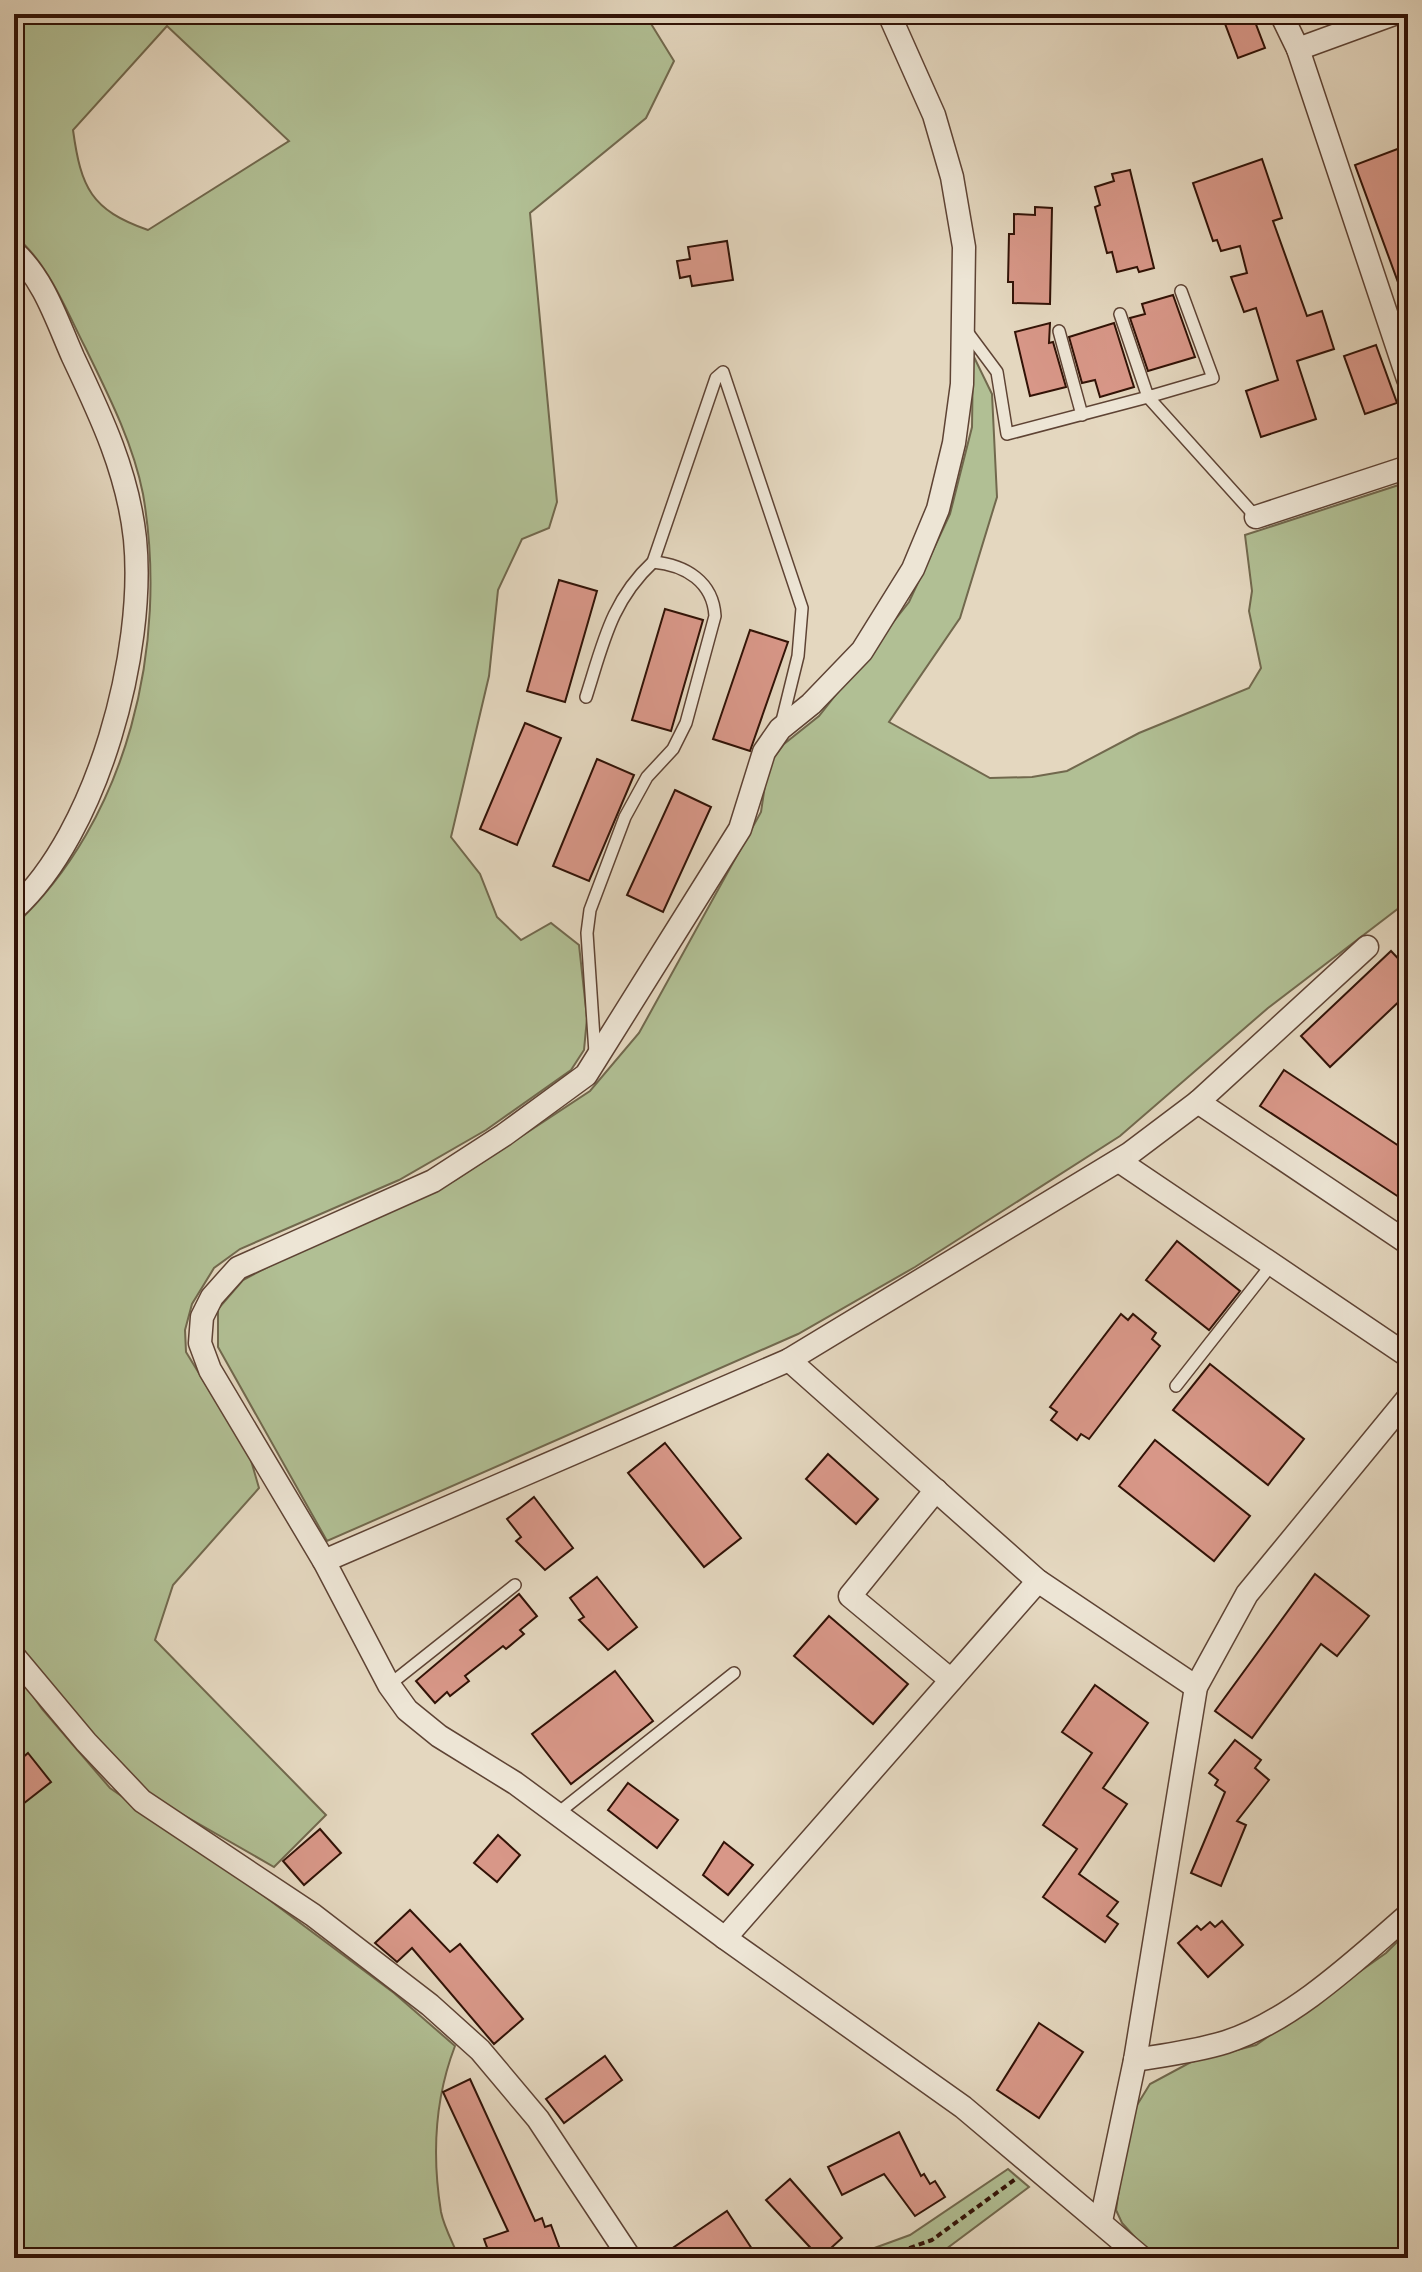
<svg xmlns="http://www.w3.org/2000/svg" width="1422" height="2272" viewBox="0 0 1422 2272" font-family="'Old Standard TT',serif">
  <rect width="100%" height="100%" fill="#e4d7bf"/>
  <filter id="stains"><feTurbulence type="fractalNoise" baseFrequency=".0025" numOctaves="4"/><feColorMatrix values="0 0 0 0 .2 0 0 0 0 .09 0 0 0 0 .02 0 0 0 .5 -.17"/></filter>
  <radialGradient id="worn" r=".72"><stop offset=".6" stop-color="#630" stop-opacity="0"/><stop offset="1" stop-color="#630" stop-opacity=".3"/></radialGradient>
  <!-- green -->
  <g fill="#b1bf94" stroke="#71684d" stroke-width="2" fill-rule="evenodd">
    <path d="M14 14H645L674 61 646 118 530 213 557 502 549 528 522 539 498 590 489 676 451 837 480 874 497 917 521 940 551 923 579 945 587 1018 584 1050 571 1070 486 1130 399 1180 240 1249 214 1268 192 1304 185 1330 186 1352 250 1457 259 1488 173 1585 155 1640 326 1815 274 1867 152 1797 58 1701 14 1640V926C128 820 169 645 143 494 133 443 108 394 85 347 65 308 49 264 14 235ZM167 26 289 141 148 230C91 210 81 188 73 130Z"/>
    <path d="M973 355 992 394 997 497 960 618 889 722 990 778 1032 777 1067 771 1139 733 1249 688 1261 668 1249 611 1252 591 1245 535 1408 482V901L1268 1008 1120 1136 915 1267 798 1334 327 1541 218 1347V1309L243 1280 302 1249 455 1180 590 1091 639 1033 761 812 768 765 784 744 819 716 909 602 950 514 972 427Z"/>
    <path d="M14 1669 42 1709 110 1788 252 1887 394 1993 455 2046C435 2098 432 2156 441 2212 444 2227 453 2243 459 2258H14Z"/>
    <path d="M1408 1931V2258H1154L1122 2223 1116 2210 1129 2118 1150 2084 1191 2062 1256 2045 1386 1953Z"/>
    <path d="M1008 2169 1029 2187 934 2258H847L910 2235Z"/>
  </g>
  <!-- building -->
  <g fill="#d89788" stroke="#311206" stroke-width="2">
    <path d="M1242 14H1252L1265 48 1238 58 1224 21Z"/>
    <path d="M1408 145V304H1406L1355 165Z"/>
    <path d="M1262 159 1282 218 1273 221 1307 316 1322 311 1334 349 1297 361 1316 419 1261 437 1246 391 1278 380 1256 308 1244 312 1231 277 1247 273 1240 246 1221 251 1217 240 1213 241 1193 183Z"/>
    <path d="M1130 170 1154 268 1139 272 1137 267 1117 272 1112 252 1107 253 1095 207 1100 205 1095 187 1114 181 1112 174Z"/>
    <path d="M1035 207 1052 208 1050 304 1013 303V282H1008L1009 234H1014V214L1035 215Z"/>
    <path d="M727 241 733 280 692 286 690 276 680 278 677 261 690 259 688 247Z"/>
    <path d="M1173 295 1195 357 1148 371 1130 318 1145 314 1142 304Z"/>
    <path d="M1050 323 1049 343 1053 342 1066 387 1030 396 1015 332Z"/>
    <path d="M1114 323 1134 387 1100 397 1095 380 1082 383 1069 337Z"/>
    <path d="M1376 345 1397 403 1365 414 1344 356Z"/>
    <path d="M559 580 597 591 565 702 527 691Z"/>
    <path d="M665 609 703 620 671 731 632 720Z"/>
    <path d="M750 630 788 642 750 751 713 739Z"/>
    <path d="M525 723 561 738 517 845 480 829Z"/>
    <path d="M597 759 634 775 589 881 553 866Z"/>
    <path d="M675 790 711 807 663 912 627 895Z"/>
    <path d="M1391 951 1408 969V993L1330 1067 1301 1036Z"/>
    <path d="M1284 1070 1408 1152V1203L1260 1106Z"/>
    <path d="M1177 1241 1240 1291 1209 1330 1146 1280Z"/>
    <path d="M1121 1314 1128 1320 1133 1314 1156 1333 1152 1339 1160 1346 1089 1439 1081 1434 1077 1440 1051 1420 1057 1412 1050 1407Z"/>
    <path d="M1210 1364 1304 1439 1268 1485 1173 1410Z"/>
    <path d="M1155 1440 1250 1516 1214 1561 1119 1486Z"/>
    <path d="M665 1443 741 1538 704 1567 628 1473Z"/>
    <path d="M828 1454 878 1499 856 1524 806 1479Z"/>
    <path d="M534 1497 573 1548 545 1570 516 1541 521 1537 507 1519Z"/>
    <path d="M1315 1574 1369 1616 1337 1656 1321 1644 1252 1738 1215 1711Z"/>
    <path d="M597 1577 637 1627 608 1650 579 1620 584 1617 570 1598Z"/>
    <path d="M519 1594 537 1616 520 1630 524 1634 506 1649 503 1646 465 1676 469 1681 450 1696 447 1692 435 1703 416 1681Z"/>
    <path d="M829 1616 908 1684 873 1724 794 1656Z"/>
    <path d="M615 1671 653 1721 571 1784 532 1734Z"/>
    <path d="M1095 1685 1148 1723 1103 1788 1127 1804 1079 1874 1118 1902 1107 1916 1118 1924 1105 1942 1043 1897 1077 1849 1043 1825 1092 1753 1062 1732Z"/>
    <path d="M1235 1740 1261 1760 1255 1768 1269 1780 1237 1821 1246 1825 1221 1886 1191 1873 1225 1792 1215 1785 1218 1780 1209 1773Z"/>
    <path d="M28 1753 51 1782 14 1811V1765Z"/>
    <path d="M628 1783 678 1820 657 1848 608 1810Z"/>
    <path d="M320 1829 341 1853 304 1885 283 1861Z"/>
    <path d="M498 1835 520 1855 497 1882 474 1863Z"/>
    <path d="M724 1842 753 1865 728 1895 703 1875Z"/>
    <path d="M410 1910 450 1952 460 1944 523 2019 494 2044 412 1948 397 1962 375 1943Z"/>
    <path d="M1222 1921 1243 1945 1208 1977 1178 1943 1197 1926 1201 1930 1210 1922 1215 1927Z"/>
    <path d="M1039 2023 1083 2052 1039 2118 997 2090Z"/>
    <path d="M605 2056 622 2080 564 2123 546 2099Z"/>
    <path d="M470 2079 535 2221 542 2218 545 2227 551 2225 561 2252 555 2255 556 2258H491L484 2239 508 2231 443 2092Z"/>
    <path d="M899 2132 921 2176 924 2174 930 2184 935 2181 945 2197 915 2216 884 2174 842 2195 828 2167Z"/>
    <path d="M790 2179 842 2238 820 2258 766 2200Z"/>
    <path d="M727 2211 758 2258H658Z"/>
  </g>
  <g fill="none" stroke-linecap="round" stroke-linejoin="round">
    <defs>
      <g id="lane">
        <path d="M1120 314 1148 397 1213 378 1181 291"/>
        <path d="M965 329 997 372 1007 434 1148 397 1256 517"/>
        <path d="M1059 331 1082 415"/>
        <path d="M586 697C603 644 611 601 653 562L716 378 723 372 802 608 798 656 781 725"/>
        <path d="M595 1053 587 933 590 910 625 817 647 777 673 749 686 723 715 616C713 582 686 565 653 562"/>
        <path d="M1176 1386 1272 1264"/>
        <path d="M389 1685 515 1585"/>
        <path d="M558 1813 734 1673"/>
      </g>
      <g id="street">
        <path d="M889 14 934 115 952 177 964 247 962 384 954 443 938 509 913 569 862 651 811 704 780 729 764 752 740 829 586 1075 504 1135 433 1181 238 1268 212 1297 202 1317 200 1343 210 1370 324 1561 389 1685 407 1710 439 1736 515 1783 725 1938 963 2107 1142 2258"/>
        <path d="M1281 14 1298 49 1408 379"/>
        <path d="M1298 49 1394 14"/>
        <path d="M14 252C44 279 57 321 73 357 101 416 128 473 135 539 146 651 98 832 14 909"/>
        <path d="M1256 517 1408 467"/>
        <path d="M1198 1102 1408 1243"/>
        <path d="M1119 1161 1408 1356"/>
        <path d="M789 1360 1038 1581 1196 1687"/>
        <path d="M936 1490 850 1596 951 1680"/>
        <path d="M324 1561 789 1360 1129 1154 1198 1102 1367 947"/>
        <path d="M14 1656 86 1742 142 1801 313 1915 430 2005 480 2050 538 2119 630 2258"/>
        <path d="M725 1938 1038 1581"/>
        <path d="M1135 2060C1166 2055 1197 2051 1226 2042 1292 2021 1356 1960 1408 1915"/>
        <path d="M1101 2221 1135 2060 1196 1687 1247 1594 1408 1398"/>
      </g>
    </defs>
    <!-- lane casing -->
    <use href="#lane" stroke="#5e4334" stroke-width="14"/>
    <!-- street casing -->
    <use href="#street" stroke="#5e4334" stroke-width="25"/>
    <!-- path -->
    <path stroke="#311206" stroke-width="4" stroke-dasharray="6 4" stroke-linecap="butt" d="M881 2258 932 2240 1017 2178"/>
    <!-- lane -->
    <use href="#lane" stroke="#ede5d5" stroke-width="11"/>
    <!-- street -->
    <use href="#street" stroke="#ede5d5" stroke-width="22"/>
  </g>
  <!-- margin -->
  <rect width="1422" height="2272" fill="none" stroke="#e4d7bf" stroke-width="48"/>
  <rect x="16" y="16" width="1390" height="2240" fill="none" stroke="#311206" stroke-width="4"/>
  <rect x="24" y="24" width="1374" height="2224" fill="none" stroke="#311206" stroke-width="2"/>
  <rect width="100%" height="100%" filter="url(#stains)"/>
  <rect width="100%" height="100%" fill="url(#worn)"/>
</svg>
